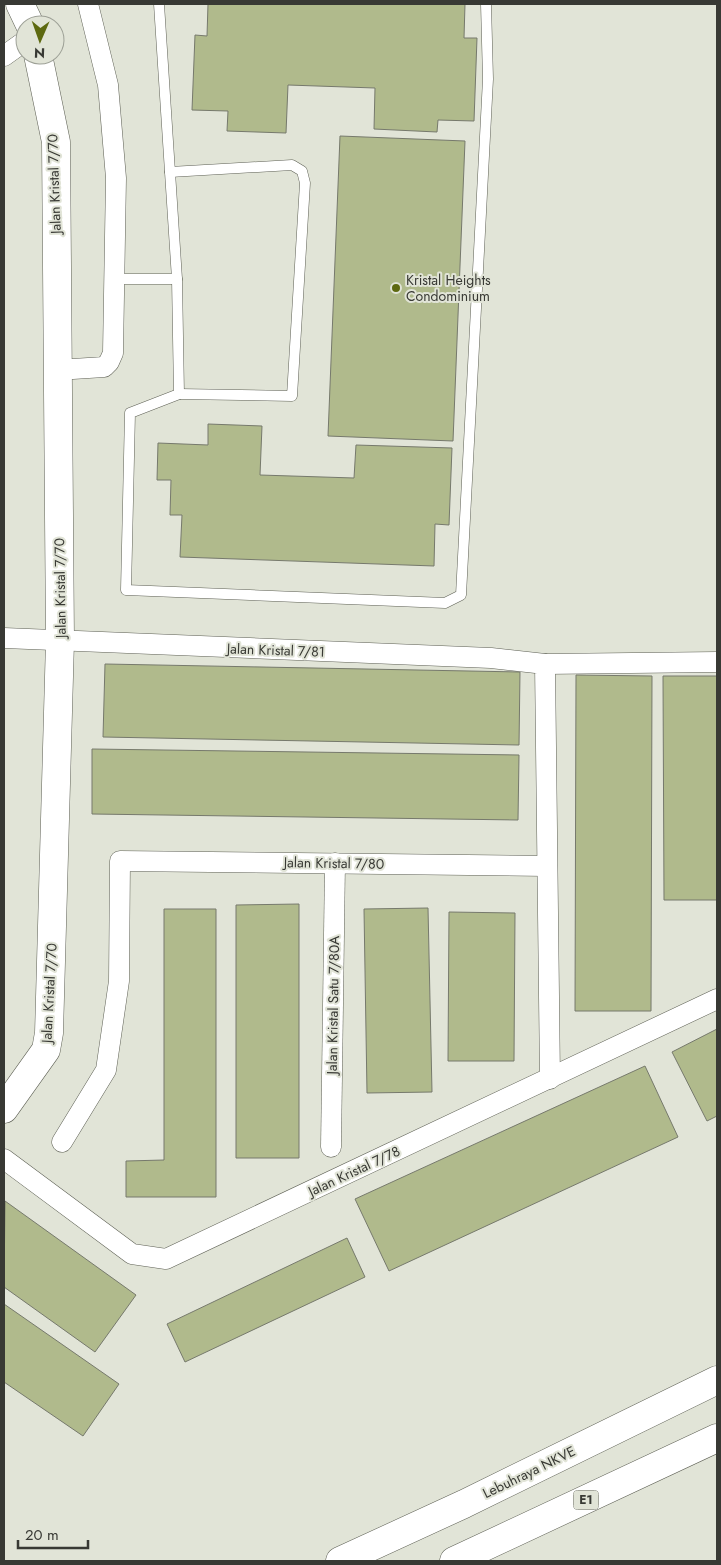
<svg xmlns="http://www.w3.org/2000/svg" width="721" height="1565" viewBox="0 0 721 1565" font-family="Jost,sans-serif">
  <rect width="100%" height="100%" fill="#e1e4d7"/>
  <!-- building -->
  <g fill="#b0ba8c" stroke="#76796c">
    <path d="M208 4H465L464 38H477L474 121 438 120 437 132 374 129 375 88 288 85 286 133 227 131 228 111 192 110 195 35 207 36Z"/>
    <path d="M340 136 465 141 453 441 328 436Z"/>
    <path d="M208 424 262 426 260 475 354 478 356 445 452 448 449 525 435 524 434 566 180 557 182 515H170L171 480H157L158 443 208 445Z"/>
    <path d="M105 664 520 672 519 745 103 737Z"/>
    <path d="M576 675 652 676 651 1011H575Z"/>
    <path d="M663 676H717V900H664Z"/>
    <path d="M92 749 519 755 518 820 92 814Z"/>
    <path d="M299 904V1158H236V905Z"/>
    <path d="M428 908 432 1092 367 1093 364 909Z"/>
    <path d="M164 909H216V1197H126V1161L164 1160Z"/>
    <path d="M449 912 515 913 514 1061H448Z"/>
    <path d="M717 1029V1116L707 1121 672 1052Z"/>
    <path d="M645 1066 678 1137 389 1271 355 1199Z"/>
    <path d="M5 1201 136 1295 95 1352 4 1287Z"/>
    <path d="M347 1238 365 1277 185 1362 167 1324Z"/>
    <path d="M4 1304 119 1384 83 1436 4 1382Z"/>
  </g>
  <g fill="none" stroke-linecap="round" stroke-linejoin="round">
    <defs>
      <g id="lane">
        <path d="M159 4 177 279 179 394 130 413 126 590 445 603 461 595 488 79 486 4"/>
        <path d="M170 172 292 165 302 171 305 183 292 396 179 394"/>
        <path d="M114 279H177"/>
      </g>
      <g id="street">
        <path d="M4 56 25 41"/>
        <path d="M57 370 104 367 109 362 113 353 116 178 108 85 88 4"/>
        <path d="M4 638 491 658 545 664 550 1079"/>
        <path d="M545 664 717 662"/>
        <path d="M62 1142 106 1070 119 981 120 861 547 866"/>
        <path d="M331 1147 335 863"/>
        <path d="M4 1159 132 1254 166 1259 717 999"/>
      </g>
      <g id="secondary">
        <path d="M20 4 30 25"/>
        <path d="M4 1109 46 1050 49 1033 60 641 56 142 38 55"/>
      </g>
      <g id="highway">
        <path d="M340 1561 464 1504 717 1380"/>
        <path d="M454 1561 717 1438"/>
      </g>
    </defs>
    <!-- lane casing -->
    <use href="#lane" stroke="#5e6055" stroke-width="11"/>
    <!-- street casing -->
    <use href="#street" stroke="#5e6055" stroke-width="21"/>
    <!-- secondary casing -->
    <use href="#secondary" stroke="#5e6055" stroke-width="29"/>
    <!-- highway casing -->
    <use href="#highway" stroke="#5e6055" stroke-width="29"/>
    <!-- lane -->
    <use href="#lane" stroke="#fff" stroke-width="10"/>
    <!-- street -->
    <use href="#street" stroke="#fff" stroke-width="20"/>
    <!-- secondary -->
    <use href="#secondary" stroke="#fff" stroke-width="28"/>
    <!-- highway -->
    <use href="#highway" stroke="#fff" stroke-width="28"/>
  </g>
  <!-- markers -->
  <circle fill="#5d6910" stroke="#e1e4d7" stroke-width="2" cx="396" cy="288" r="5"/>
  <g text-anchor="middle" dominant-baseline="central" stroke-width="4" stroke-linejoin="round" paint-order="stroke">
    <!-- shield labels -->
    <rect fill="#e1e4d7" stroke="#6b6c65" stroke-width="1" x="573.5" y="1490.5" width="25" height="19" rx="4"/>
    <g font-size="12" font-weight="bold" fill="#383934">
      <text x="586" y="1500">E1</text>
    </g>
    <!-- street labels -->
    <g font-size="14" fill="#383934" stroke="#e1e4d7">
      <text transform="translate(54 184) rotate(-92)">Jalan Kristal 7/70</text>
      <text transform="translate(60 588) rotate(-91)">Jalan Kristal 7/70</text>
      <text transform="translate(276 650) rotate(2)">Jalan Kristal 7/81</text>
      <text transform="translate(334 863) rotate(1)">Jalan Kristal 7/80</text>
      <text transform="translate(49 993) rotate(-87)">Jalan Kristal 7/70</text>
      <text transform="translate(333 1005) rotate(-89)">Jalan Kristal Satu 7/80A</text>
      <text transform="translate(354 1171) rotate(-25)">Jalan Kristal 7/78</text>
      <text transform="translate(529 1472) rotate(-26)">Lebuhraya NKVE</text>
    </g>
    <!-- poi labels -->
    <g font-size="14" fill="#383934" stroke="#e1e4d7" text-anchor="start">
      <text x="406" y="280">Kristal Heights<tspan x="406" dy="16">Condominium</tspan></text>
    </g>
  </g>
  <!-- border -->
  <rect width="721" height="1565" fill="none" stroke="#383934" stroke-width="10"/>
  <!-- north arrow -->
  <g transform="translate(40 40) rotate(182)"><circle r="24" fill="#e1e4d7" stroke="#9da096"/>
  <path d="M0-4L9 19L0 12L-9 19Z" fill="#5d6910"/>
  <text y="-8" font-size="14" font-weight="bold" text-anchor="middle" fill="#383934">N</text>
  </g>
  <!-- scale -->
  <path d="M18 1540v8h70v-8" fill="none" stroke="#383934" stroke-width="2.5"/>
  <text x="25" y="1540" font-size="15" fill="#383934" stroke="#e1e4d7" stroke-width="4" paint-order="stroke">20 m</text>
</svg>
